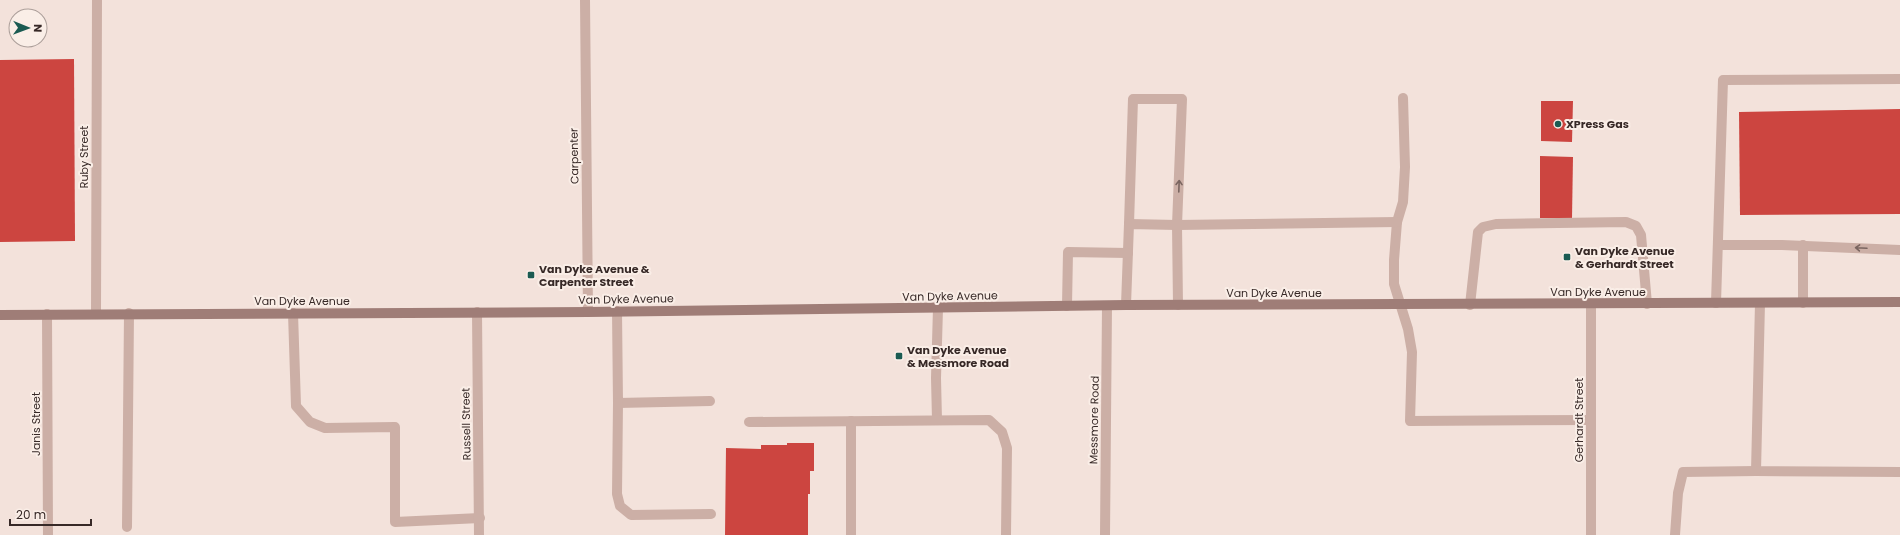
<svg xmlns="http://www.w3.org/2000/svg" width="1900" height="535" viewBox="0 0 1900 535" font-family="Poppins,sans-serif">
  <rect width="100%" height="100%" fill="#f3e2db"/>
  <!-- building -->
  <g fill="#cc4540">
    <path d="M74 59 75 241 0 242V60Z"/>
    <path d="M1541 101H1573L1572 142 1541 141Z"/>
    <path d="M1900 109V214L1740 215 1739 112Z"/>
    <path d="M1540 156 1573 157 1572 218H1540Z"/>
    <path d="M787 443H814V471H810V494H808V535H725L726 448 761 449V445H787Z"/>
  </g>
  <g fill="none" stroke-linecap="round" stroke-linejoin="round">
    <!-- service -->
    <g stroke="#ccafa6" stroke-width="10">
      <path d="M1403 98 1405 167 1403 202 1397 222 1394 260V284L1408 329 1412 352 1410 421 1591 420"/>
      <path d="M1129 224 1133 99H1182L1177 225 1178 305"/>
      <path d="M1718 245H1782L1900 250"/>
      <path d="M1716 303 1723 80 1900 79"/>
      <path d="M1760 303 1756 471 1900 472"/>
      <path d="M1803 303V245"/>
      <path d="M1126 305 1129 224 1177 225 1397 222"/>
      <path d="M1470 305 1478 232 1483 227 1496 224 1626 222 1636 226 1641 235 1647 304"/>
      <path d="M1067 306 1068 252 1128 253"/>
      <path d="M617 311 618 403 710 401"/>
      <path d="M293 313 296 406 310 422 325 428 395 427V522L480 518"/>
      <path d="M618 403 617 494 620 506 631 515 711 514"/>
      <path d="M937 420 936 378 938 308"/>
      <path d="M851 421V535"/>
      <path d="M749 422 989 420 1002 432 1007 448 1006 535"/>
      <path d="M127 527 129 313"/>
      <path d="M1675 535 1678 493 1683 472 1756 471"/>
    </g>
    <!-- minor -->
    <g stroke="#ccafa6" stroke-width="10">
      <path d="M585 0 588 312"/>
      <path d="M477 312 479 535"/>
      <path d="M47 314 48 535"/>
      <path d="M96 314 97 0"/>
      <path d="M1105 535 1107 306"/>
      <path d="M1591 535V304"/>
    </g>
    <!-- secondary -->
    <path stroke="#9f7d77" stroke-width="10" d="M0 315 588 312 1126 305 1900 302"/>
  </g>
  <!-- one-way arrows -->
  <defs><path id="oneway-shaft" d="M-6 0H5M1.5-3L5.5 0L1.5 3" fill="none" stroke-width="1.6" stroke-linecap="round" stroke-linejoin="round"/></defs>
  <g stroke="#7a6560">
    <use href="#oneway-shaft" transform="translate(1179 186) rotate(-88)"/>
    <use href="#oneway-shaft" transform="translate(1861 248) rotate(-177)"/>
  </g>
  <!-- markers -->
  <g fill="#1b5b52" stroke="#faeee7" stroke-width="1.5">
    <circle cx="1558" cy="124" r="4"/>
    <rect x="1563" y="253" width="8" height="8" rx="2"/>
    <rect x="527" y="271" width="8" height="8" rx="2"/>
    <rect x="895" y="352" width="8" height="8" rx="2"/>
  </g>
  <g text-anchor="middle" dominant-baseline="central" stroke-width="4" stroke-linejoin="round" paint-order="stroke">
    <!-- poi labels -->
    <g font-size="11" font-weight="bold" fill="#372927" stroke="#faeee7" text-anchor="start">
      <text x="1566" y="124">XPress Gas</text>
      <text x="1575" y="251">Van Dyke Avenue<tspan x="1575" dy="13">&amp; Gerhardt Street</tspan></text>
      <text x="539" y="269">Van Dyke Avenue &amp;<tspan x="539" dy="13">Carpenter Street</tspan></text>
      <text x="907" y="350">Van Dyke Avenue<tspan x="907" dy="13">&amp; Messmore Road</tspan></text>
    </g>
    <!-- street labels -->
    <g font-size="11" fill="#372927" stroke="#faeee7">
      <text transform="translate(574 156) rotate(-91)">Carpenter</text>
      <text transform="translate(84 157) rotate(-90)">Ruby Street</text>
      <text x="1598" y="292">Van Dyke Avenue</text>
      <text x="1274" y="293">Van Dyke Avenue</text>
      <text transform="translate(950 296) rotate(-1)">Van Dyke Avenue</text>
      <text transform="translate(626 299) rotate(-1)">Van Dyke Avenue</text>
      <text x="302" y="301">Van Dyke Avenue</text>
      <text transform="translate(1094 420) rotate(-89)">Messmore Road</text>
      <text transform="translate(1579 420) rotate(-90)">Gerhardt Street</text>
      <text transform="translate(36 424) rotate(-90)">Janis Street</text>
      <text transform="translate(466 424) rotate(-91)">Russell Street</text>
    </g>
  </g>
  <!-- north arrow -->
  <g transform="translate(28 28) rotate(91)"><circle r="19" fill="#faeee7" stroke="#ac9f9a"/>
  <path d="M0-3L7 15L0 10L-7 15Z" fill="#1b5b52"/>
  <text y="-6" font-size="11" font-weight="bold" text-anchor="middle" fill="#372927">N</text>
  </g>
  <!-- scale -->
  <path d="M10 519v6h81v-6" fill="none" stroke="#372927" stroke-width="2"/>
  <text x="16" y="519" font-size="12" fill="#372927" stroke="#faeee7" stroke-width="3" paint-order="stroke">20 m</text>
</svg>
